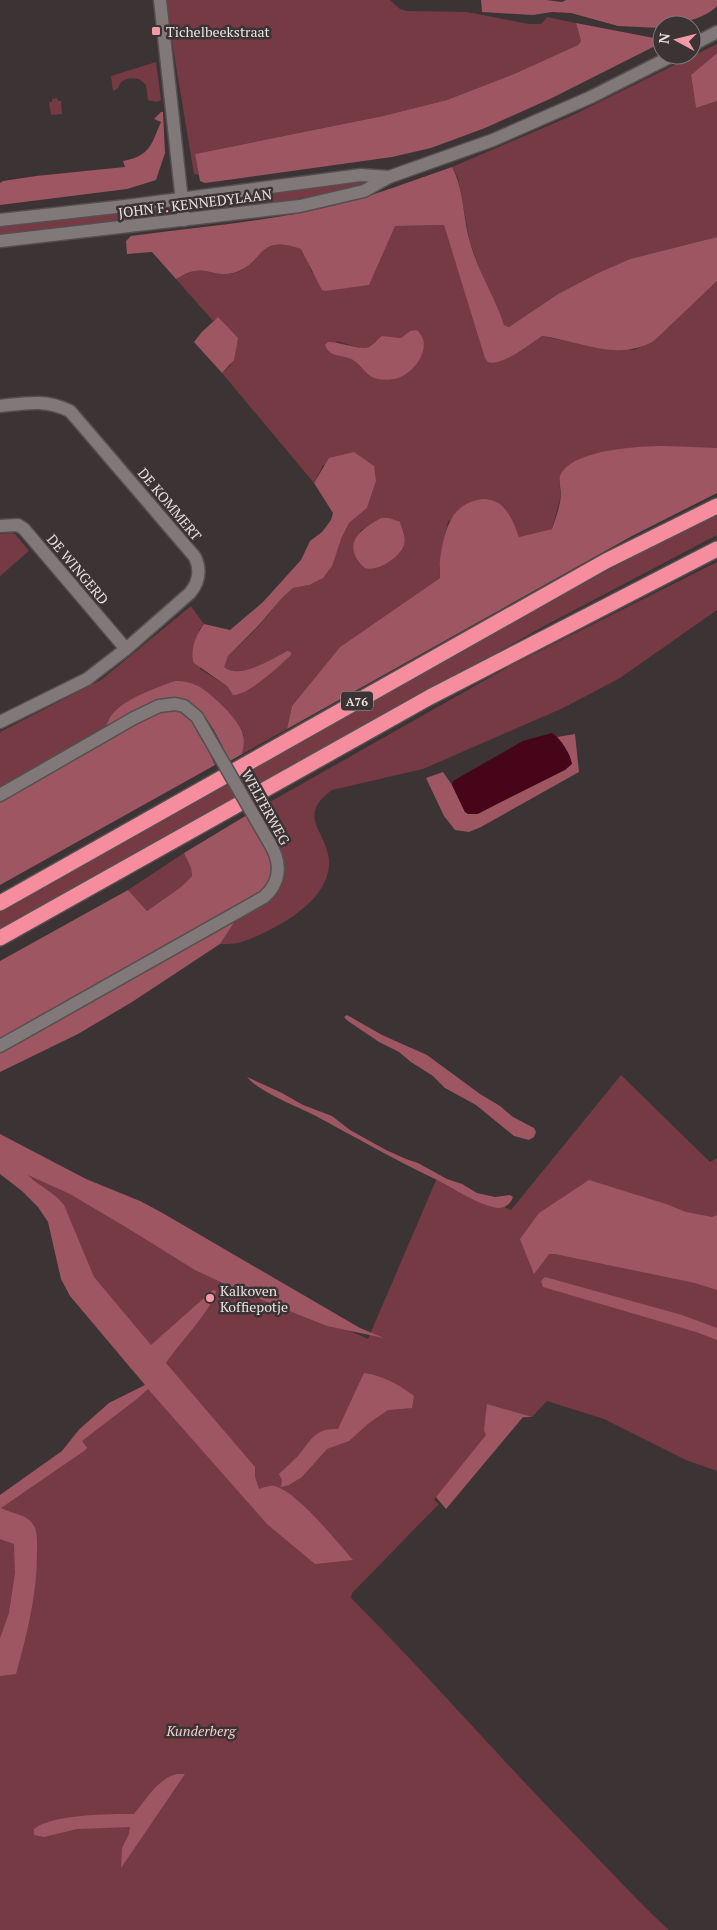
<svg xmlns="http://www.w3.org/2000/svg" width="717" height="1930" viewBox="0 0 717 1930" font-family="'PT Serif',serif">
  <rect width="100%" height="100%" fill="#3b3334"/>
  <!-- green -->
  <g fill="#763a45" fill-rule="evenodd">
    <path d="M165 0H390L400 9 407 11 467 12 529 24H541L547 17 576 23 581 41 578 45 514 74 447 100 383 116 195 154 199 175 194 174Z"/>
    <path d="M717 44V53L691 75 696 108 717 101V237L630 259 598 273 558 294 509 327 504 325 483 279 470 242 458 178 452 167 573 115Z"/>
    <path d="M156 62 161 100 157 102 148 100 146 85 139 79C130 77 121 78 118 88L113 91 111 76Z"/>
    <path d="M57 98 58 101H61L62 114 51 115 49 102H52V99Z"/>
    <path d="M363 180 375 181C319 197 262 206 204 212L201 207 202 202Z"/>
    <path d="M171 206 172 214 168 217 0 236V223Z"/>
    <path d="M444 225 488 362 519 352 542 336 593 347 634 350 654 341 717 281V448L593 454 575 462 562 472 559 481 561 495 552 529 519 537 504 507 448 521 439 570 440 578 340 647 292 706 287 729 242 754 244 735 175 681 143 694 123 706 102 734 0 792V732L101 680 191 606 204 624 199 630 200 669 227 686 233 695 287 651C272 659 239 680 223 667L228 656 258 627 282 598 293 588 309 585 341 539 349 523 367 508 376 481 323 465 314 483 222 373 231 365 219 317 213 321 176 279 195 270 231 274 240 271 266 248 275 245 286 244 301 249 306 256 312 273 395 226ZM410 331 377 379 368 375 355 361 347 357 336 341 364 349 371 347 377 340 393 337 401 338ZM381 518 403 531V546C393 559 375 576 360 563V531Z"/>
    <path d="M717 514V535L546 625 386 714 0 933V910L456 652 672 536Z"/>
    <path d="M11 533 15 534 29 551 0 576V534Z"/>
    <path d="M717 562V610L620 678 563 708 423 769 332 790C296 816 326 830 329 860 332 901 275 930 242 942 236 944 227 944 220 944L241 912 247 815 510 666Z"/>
    <path d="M184 853 191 868 192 876 181 887 147 911 128 890Z"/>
    <path d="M621 1075 710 1162 717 1158V1471L686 1460 604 1419 547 1401 532 1417 517 1418 436 1497 434 1500 439 1504 352 1593 351 1598C429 1676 501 1760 578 1838 609 1869 637 1901 669 1930H0V1495L62 1451 79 1429 109 1403 146 1385 80 1279 43 1188 15 1163 336 1325 368 1339 437 1178 511 1210Z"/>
  </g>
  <!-- forest -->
  <g fill="#9f5663">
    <path d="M481 0H546L562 2 566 0H717V6C706 18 679 25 662 25V28H660L618 26 571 13 552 12 533 15 482 12Z"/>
    <path d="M576 23 659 39 661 43 552 98 485 128 431 148 392 157 220 181 205 183 200 181 195 154 383 116 447 100 514 74 578 45 581 41Z"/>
    <path d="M717 53V101L696 108 691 75Z"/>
    <path d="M161 112H163L165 153 156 180 127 189 0 205V183L3 181 36 176 125 167 123 161C150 156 151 145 161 122L154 119Z"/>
    <path d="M452 167C464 189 463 218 470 242 478 272 495 297 504 325L509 327 558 294 598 273 630 259 717 237V281L654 341C618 362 579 341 542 336 530 344 502 367 488 362L485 358 444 225 395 226 369 285 325 291 322 290 301 249C256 233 265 264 233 273 219 277 206 268 194 271 188 272 182 276 176 279L152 252 127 254 126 241 131 236C197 227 266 222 332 206 373 196 412 181 452 167Z"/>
    <path d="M218 317 238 338 234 360 222 373 194 342 202 332Z"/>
    <path d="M416 330C436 344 414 376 394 379 390 380 383 380 378 379 365 377 362 364 351 359 341 354 330 358 325 345L328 342C339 341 361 351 369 347 374 345 377 339 382 336L401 338 410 331Z"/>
    <path d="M665 446 717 448V493L632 536 287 729 292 706 340 647 440 578C439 567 440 557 442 547 447 524 453 506 477 500 486 497 499 501 505 509 512 517 515 527 519 537L552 529C556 518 560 506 561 495 561 487 557 479 562 472 578 449 640 446 665 446Z"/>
    <path d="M354 452 374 466 376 481 367 508 349 523 341 539 332 566 323 578 309 585 293 588 282 598 258 626 228 656 224 667C239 680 272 659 287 651L291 652V655C279 666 249 695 233 695L227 686 194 663C189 651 197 633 204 624L230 630 263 602 301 560 310 541 322 532 331 520 333 513 314 483 329 458Z"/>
    <path d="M381 518H389L400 522C402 529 406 538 404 545 400 557 378 572 365 568 362 566 359 562 357 559 345 539 365 527 381 518Z"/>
    <path d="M175 681C183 681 190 682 198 686 211 693 240 720 243 735 245 741 243 749 242 754L230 761C217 737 208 710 181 699L102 734C105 728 108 721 111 716 123 699 156 688 175 681Z"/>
    <path d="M174 710C198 716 206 745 215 765L0 885V802L145 717 162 711Z"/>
    <path d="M575 734 579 772 481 827 469 832 455 830 444 816 426 778 443 772 452 785 465 812 478 814 510 797 570 757 557 737Z"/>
    <path d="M247 815 273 860 271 884 241 912 220 944 132 1002 78 1034 0 1072V961L128 890 147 911 181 887 192 876 191 868 184 853Z"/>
    <path d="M347 1015 382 1035 427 1055 480 1094 500 1106 513 1117 534 1128 536 1132 534 1137 529 1140 514 1136 476 1105 445 1088 433 1076 411 1062 399 1052 379 1042 348 1021 344 1017Z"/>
    <path d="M247 1077 282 1093 303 1105 332 1116 350 1130 386 1150 406 1159 418 1163 447 1179 462 1184 477 1193 495 1197 510 1195 513 1197C511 1203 506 1208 499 1208 478 1206 453 1187 433 1178 393 1159 355 1137 316 1116 297 1106 259 1092 247 1077Z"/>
    <path d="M0 1134 86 1179 140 1201 159 1211 360 1328 384 1338 327 1326 240 1291 195 1270 129 1229 70 1194 28 1175C40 1187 54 1192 64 1205L94 1277 151 1345 213 1290 216 1291C215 1306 176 1347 166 1363L255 1467V1477L259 1489C263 1488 269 1485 274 1486 297 1491 336 1541 353 1560L315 1564 267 1524 148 1389 138 1398 82 1441 87 1448 84 1451 1 1508C12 1514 28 1514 34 1526 38 1533 37 1544 37 1553 37 1595 27 1634 16 1674L0 1676V1638L9 1613 15 1573 14 1544 0 1539V1495L62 1451 79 1430 109 1403 145 1385 70 1296 61 1279 48 1222 38 1207 22 1191 0 1174Z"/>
    <path d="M589 1180 666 1204 686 1212 712 1217 717 1215V1290L695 1283 555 1254H549L534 1274 520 1239 539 1213Z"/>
    <path d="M545 1277 682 1315 717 1328V1340L696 1332 543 1287 541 1281Z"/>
    <path d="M364 1373C384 1376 398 1384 414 1396L412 1408 388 1410 369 1423 349 1441 327 1449 302 1477 289 1485 281 1487 282 1480 279 1474C285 1468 291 1463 297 1457 311 1441 314 1428 338 1429Z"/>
    <path d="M487 1404 532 1417H523L446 1509 436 1497 486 1435 484 1430Z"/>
    <path d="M177 1774H185L121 1868 122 1848 129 1834 130 1827 77 1829 44 1837 34 1835V1829C53 1814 109 1814 134 1814 146 1800 158 1778 177 1774Z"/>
  </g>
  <!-- water -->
  <path fill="#470519" d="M552 733C561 739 570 753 572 764L565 770 477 814H468L465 812 452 785 453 781 523 741Z"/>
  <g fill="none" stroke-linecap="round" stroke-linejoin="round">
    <defs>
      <g id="street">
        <path d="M160 0 184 220"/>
        <path d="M0 406C27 403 45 399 70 411L195 557C201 570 199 582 190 593L126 649 87 679 0 722"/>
        <path d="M0 526 18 525 24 529 126 649"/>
        <path d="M0 795 134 718 159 706 175 704 184 706 197 717 205 731"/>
        <path d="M0 1046 264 897C282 881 281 861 269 842"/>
      </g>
      <g id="secondary">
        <path d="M692 45 717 32"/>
        <path d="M0 220 134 205 361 175 389 177"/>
        <path d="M0 241 300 206 364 191 389 177 493 140 591 97 674 55"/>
      </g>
      <g id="highway">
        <path d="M0 903 606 561 717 506"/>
        <path d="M0 938 430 697 717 549"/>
      </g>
    </defs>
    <!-- street casing -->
    <use href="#street" stroke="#554f4f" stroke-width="15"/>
    <!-- secondary casing -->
    <use href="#secondary" stroke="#554f4f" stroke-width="15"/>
    <!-- highway casing -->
    <use href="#highway" stroke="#554f4f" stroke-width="18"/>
    <!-- street -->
    <use href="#street" stroke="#817879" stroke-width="12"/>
    <!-- secondary -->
    <use href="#secondary" stroke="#817879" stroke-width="12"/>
    <!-- highway -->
    <use href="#highway" stroke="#f58d9e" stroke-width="15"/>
    <defs>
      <path id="street-bridge" d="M205 731 269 842"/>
    </defs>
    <!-- street-bridge casing -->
    <use href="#street-bridge" stroke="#554f4f" stroke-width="15" stroke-linecap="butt"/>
    <!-- street-bridge -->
    <use href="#street-bridge" stroke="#817879" stroke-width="12"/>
  </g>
  <!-- markers -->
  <g fill="#f39aa8" stroke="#3b3334" stroke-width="2">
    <rect x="151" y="26" width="10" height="10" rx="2.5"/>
    <circle cx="210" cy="1298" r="5"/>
  </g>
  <g text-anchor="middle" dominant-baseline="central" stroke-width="5" stroke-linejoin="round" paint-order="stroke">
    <!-- shield labels -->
    <rect fill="#3b3334" stroke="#b3aeae" stroke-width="1" x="341" y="691.5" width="32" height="19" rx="4"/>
    <g font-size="12" font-weight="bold" fill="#e7e2e2">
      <text x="357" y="701">A76</text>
    </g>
    <!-- poi labels -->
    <g font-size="14" fill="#e7e2e2" stroke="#3b3334" text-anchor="start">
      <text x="166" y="31">Tichelbeekstraat</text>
      <text x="220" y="1290">Kalkoven<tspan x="220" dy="16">Koffiepotje</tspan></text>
    </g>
    <!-- street labels -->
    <g font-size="14" fill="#e7e2e2" stroke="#3b3334">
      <text transform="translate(195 203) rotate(-7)">JOHN F. KENNEDYLAAN</text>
      <text transform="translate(170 504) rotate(50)">DE KOMMERT</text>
      <text transform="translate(78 569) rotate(50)">DE WINGERD</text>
      <text transform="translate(266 807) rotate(61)">WELTERWEG</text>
    </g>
    <!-- park labels -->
    <g font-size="14" font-style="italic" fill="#f8ccd1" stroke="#3b3334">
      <text x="201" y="1730">Kunderberg</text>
    </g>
  </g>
  <!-- north arrow -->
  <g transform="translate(677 40) rotate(277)"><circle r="24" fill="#3b3334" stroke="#80797a"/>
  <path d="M0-4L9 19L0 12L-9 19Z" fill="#f39aa8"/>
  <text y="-8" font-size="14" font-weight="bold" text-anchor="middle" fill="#e7e2e2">N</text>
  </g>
</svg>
